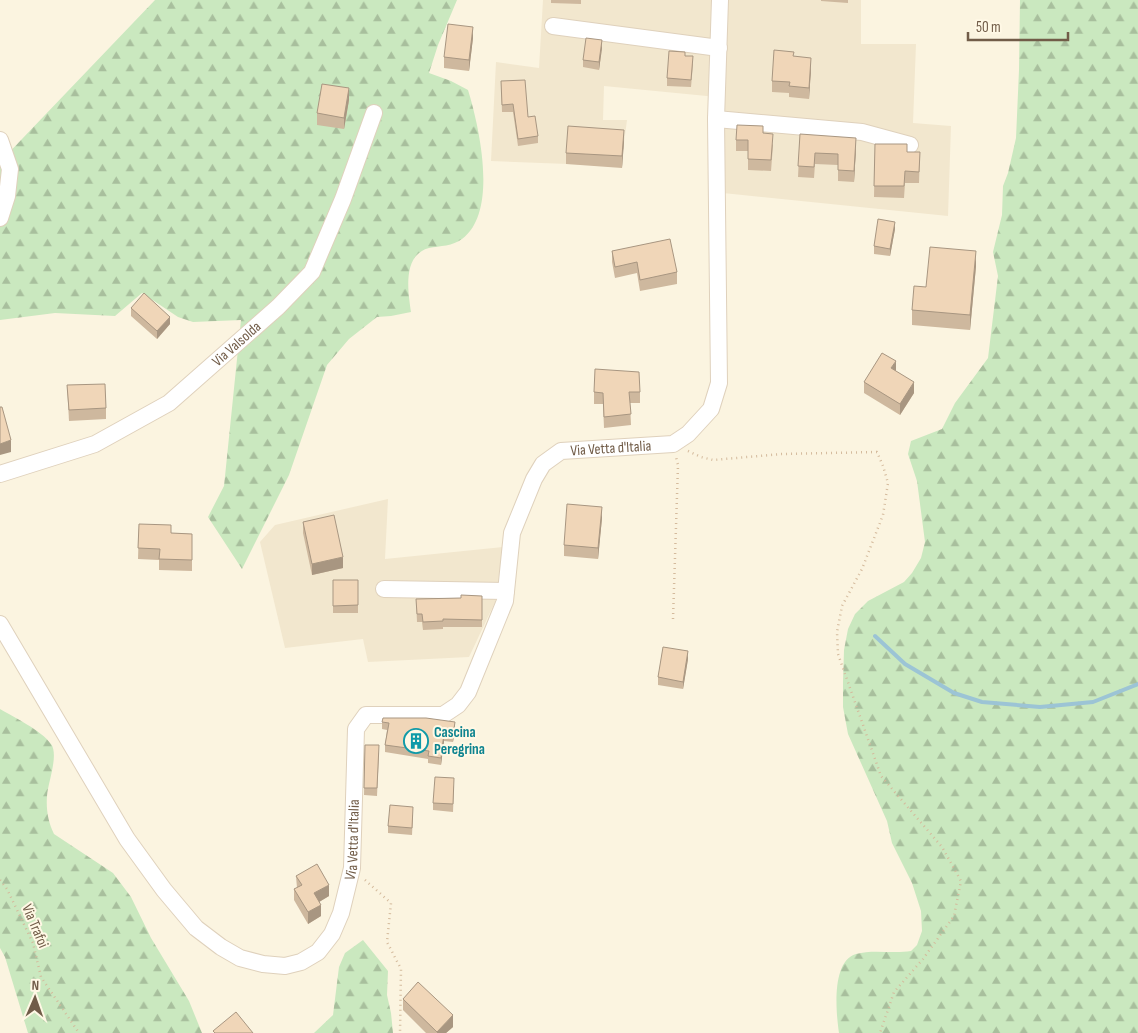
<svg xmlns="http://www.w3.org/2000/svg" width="1138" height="1033" viewBox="0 0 1138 1033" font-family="'Sofia Sans Condensed',sans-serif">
  <defs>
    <pattern id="forest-firs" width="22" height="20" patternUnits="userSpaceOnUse" patternTransform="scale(1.25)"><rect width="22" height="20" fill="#cae8bf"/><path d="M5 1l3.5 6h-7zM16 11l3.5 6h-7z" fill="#a8bf9d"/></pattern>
  </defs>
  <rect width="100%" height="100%" fill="#fbf4e0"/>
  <!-- residential -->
  <g fill="#f2e7ce">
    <path d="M543 0H861V44H916L913 123 951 126 948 216 723 193 717 97 604 86 603 120H627L621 166 491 161 496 62 539 68Z"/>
    <path d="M388 499 385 559 503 547 495 602 469 657 368 662 363 639 285 648 260 542 275 525Z"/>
  </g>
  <!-- forest -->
  <g fill="url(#forest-firs)">
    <path d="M155 0H457L438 45 429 73 451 81 468 90C479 126 499 212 462 239 453 246 440 246 429 248 402 255 408 292 411 312L391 316 377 317 349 339 327 365 289 475 242 569 208 517 224 486 241 320 193 322 178 317 142 293 115 316 55 313 0 320V162Z"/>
    <path d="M1020 0H1138V1033H839C836 1013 831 961 856 954 873 949 893 954 911 951L917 945 922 931 921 911 912 883 892 843 887 821 848 734 843 707V682L844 650 848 629 855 614 868 601 904 582 912 573 921 558 925 542 917 481 908 454 911 441 942 429 955 403 988 358 998 276 993 252 1002 215 1003 186 1008 173 1016 138 1019 70Z"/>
    <path d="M0 709C15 718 41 730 51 744 59 755 48 782 47 796 46 809 48 822 54 834L113 873 131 897 151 938 189 1001 202 1033H28L5 957 0 948Z"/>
    <path d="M363 940 388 971 387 995 391 1013 393 1033H314L333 1015 339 967 345 953Z"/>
  </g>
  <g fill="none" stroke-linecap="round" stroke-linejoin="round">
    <!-- stream -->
    <path stroke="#9cc4d5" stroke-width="4" d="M875 636 905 664 954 693 982 702 1040 707 1093 702 1138 684"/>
    <defs>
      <g id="minor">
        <path d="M553 26 719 48"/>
        <path d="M716 119 862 132 910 145"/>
        <path d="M0 140 10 169 7 196 0 218"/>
        <path id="s1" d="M0 474 95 444 169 403 278 307 312 272 343 199 374 113"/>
        <path d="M384 589 506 591"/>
        <path id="s2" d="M0 624 127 839 164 890 196 928 221 947 240 958 263 964 285 966 301 962 318 952 332 934 341 913 352 868 356 729 366 715H443L458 705 468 692 505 601 512 533 534 479 543 464 561 451 673 444 688 434 711 409 719 383 716 119 720 0"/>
      </g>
    </defs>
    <!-- minor casing -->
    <use href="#minor" stroke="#dfd1bc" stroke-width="18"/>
    <!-- path -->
    <g stroke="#d4ba9c" stroke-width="2.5" stroke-dasharray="1 4" stroke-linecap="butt">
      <path d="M688 451 701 457 713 460 782 454 877 452 883 466 888 483 883 515 862 569 842 606 837 632 838 654 881 776 942 847 961 881 954 916 923 959 894 992 880 1033"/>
      <path d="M673 619 678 465 676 457"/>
      <path d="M0 880 7 889 33 943 41 977 79 1033"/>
      <path d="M365 880 391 903 387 942 401 969 400 1033"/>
    </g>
    <!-- minor -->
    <use href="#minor" stroke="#fff" stroke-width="16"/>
  </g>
  <!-- wall -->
  <g fill="#ceb89e">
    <path d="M551 0H581V4L551 3Z"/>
    <path d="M821 0H848V3L821 1Z"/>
    <path d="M473 38 469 71 444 68V57Z"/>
    <path d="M602 48 599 70 583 67V60Z"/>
    <path d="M685 56 693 64 691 87 667 86V78Z"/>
    <path d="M794 56 811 69 809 99 789 97V93L772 92V81Z"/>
    <path d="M501 81 528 117 538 136V143L518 146 513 112H502Z"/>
    <path d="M349 100 344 129 317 125V113Z"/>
    <path d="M763 133 773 145 771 171 748 170V151H736V140Z"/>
    <path d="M800 134 856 149 854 182 838 181V165L815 164 814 178 798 177Z"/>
    <path d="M624 141 622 168 566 164V153Z"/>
    <path d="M875 144 907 152H920L919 183H905L904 198 874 197Z"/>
    <path d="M895 229 890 256 874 254V246Z"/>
    <path d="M612 251 677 272V284L640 291 637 273 615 278 612 262Z"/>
    <path d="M976 266 970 330 912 325V310L926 287Z"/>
    <path d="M131 308 170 324 157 339 131 316Z"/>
    <path d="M896 371 914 393 900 415 864 393V382Z"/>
    <path d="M67 385 106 408V419L69 421Z"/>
    <path d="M594 392H640V403H630L631 425 604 428 603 404H594Z"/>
    <path d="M602 518 598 559 564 556V545Z"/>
    <path d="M303 522 343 568 312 575 303 533Z"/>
    <path d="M139 524 171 533 192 534V571L159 570V560L138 559Z"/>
    <rect x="333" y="580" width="25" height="33"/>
    <path d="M482 596V627H443V629L423 630 422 622H417L416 599 461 598Z"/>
    <path d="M688 659 683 689 658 685V677Z"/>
    <path d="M382 722 455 729 453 742 444 741 441 765 428 763V759L385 752V745L387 730 382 729Z"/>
    <path d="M365 745 379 753 377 796 364 795Z"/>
    <path d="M454 786 453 812 433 810V803Z"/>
    <path d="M413 815 412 835 388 833V826Z"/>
    <path d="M296 876 329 896 319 902 321 916 308 924 294 900V889L297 888Z"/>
    <path d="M403 999 453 1027 446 1033H426L403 1010Z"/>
  </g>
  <!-- shaded-wall -->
  <g fill="#a89681">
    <path d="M473 27V38L469 71V60Z"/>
    <path d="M602 40V48L599 70V62Z"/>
    <path d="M811 58V69L809 99V88Z"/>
    <path d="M349 88V100L344 129V118Z"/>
    <path d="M624 130V141L622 168V156Z"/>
    <path d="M856 138V149L854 182V171Z"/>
    <path d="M895 222V229L890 256V249Z"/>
    <path d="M976 251V266L970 330V315Z"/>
    <path d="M170 317V324L157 339V331Z"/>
    <path d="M896 361V372L891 368Z"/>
    <path d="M914 382V393L900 415V404Z"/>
    <path d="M11 440V452L0 455V444Z"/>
    <path d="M602 507V518L598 559V548Z"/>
    <path d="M343 557V568L312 575V564Z"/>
    <path d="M688 651V659L683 689V682Z"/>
    <path d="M455 722V729L453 742V735Z"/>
    <path d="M444 733V741L441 765V758Z"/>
    <path d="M329 885V896L314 905V893Z"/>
    <path d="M321 905V916L308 924V912Z"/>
    <path d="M453 1015V1027L446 1033H437V1032Z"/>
  </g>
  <!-- building -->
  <g fill="#f0d6b8" stroke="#a89681">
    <path d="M448 24 473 27 469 60 444 57Z"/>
    <path d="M586 38 602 40 599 62 583 60Z"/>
    <path d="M774 50 794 52 793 56 811 58 809 88 789 86 790 82 772 81Z"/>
    <path d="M669 51 685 52V56H693L691 80 667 78Z"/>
    <path d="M525 80 528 117 535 116 538 136 518 139 513 104 502 105 501 81Z"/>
    <path d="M322 84 349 88 344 118 317 113Z"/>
    <path d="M737 125 763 126V133L773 134 771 160 748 159V140H736Z"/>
    <path d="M568 126 624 130 622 156 566 153Z"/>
    <path d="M800 134 856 138 854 171 838 170V154L815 153 814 167 798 166Z"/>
    <path d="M875 144H907V152H920L919 172 905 171 904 186H874Z"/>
    <path d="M878 219 895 222 890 249 874 246Z"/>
    <path d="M670 239 677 272 640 280 637 262 615 267 612 251Z"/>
    <path d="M930 247 976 251 970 315 912 310 914 286 926 287Z"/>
    <path d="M144 293 170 317 157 331 131 308Z"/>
    <path d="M882 353 896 361 891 368 914 382 900 404 864 382Z"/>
    <path d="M595 369 639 372 640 392H629L631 414 604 417 603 393 594 392Z"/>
    <path d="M105 384 106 408 69 410 67 385Z"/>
    <path d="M0 407H2L11 440 0 444Z"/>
    <path d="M567 504 602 507 598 548 564 545Z"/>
    <path d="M334 515 343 557 312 564 303 522Z"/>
    <path d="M139 524 171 525V533L192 534V560L159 559 160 549 138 548Z"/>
    <path d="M333 580H358V605L333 606Z"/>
    <path d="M461 595 482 596V620L443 619V621L423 622 422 614H417L416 599 461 598Z"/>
    <path d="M663 647 688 651 683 682 658 677Z"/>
    <path d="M383 718H426L455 722 453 735 444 733 441 758 428 756 429 751 385 745 389 723 382 722Z"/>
    <path d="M365 745H379L377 788H364Z"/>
    <path d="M435 777 454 778 453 804 433 803Z"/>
    <path d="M390 805 413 807 412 828 388 826Z"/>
    <path d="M317 864 329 885 314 893 321 905 308 912 294 889 302 885 296 876Z"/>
    <path d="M418 982 453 1015 437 1032 403 999Z"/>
    <path d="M236 1012 253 1033H215L213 1031Z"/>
  </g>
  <!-- icons -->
  <defs>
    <symbol id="building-ring" viewBox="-11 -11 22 22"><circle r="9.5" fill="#fff8e5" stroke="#0f9aa8" stroke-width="1.5"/><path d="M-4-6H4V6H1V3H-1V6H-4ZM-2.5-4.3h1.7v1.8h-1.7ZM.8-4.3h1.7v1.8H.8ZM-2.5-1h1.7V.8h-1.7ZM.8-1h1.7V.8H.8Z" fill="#0f9aa8"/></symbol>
  </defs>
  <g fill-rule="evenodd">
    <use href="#building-ring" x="402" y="727" width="28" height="28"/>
  </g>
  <g text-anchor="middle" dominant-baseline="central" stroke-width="4" stroke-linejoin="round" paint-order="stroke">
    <!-- street labels -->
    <g font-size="15" fill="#715c48" stroke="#fff8e5">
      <text stroke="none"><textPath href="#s1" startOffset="274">Via Valsolda</textPath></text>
      <text stroke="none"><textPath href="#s2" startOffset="1172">Via Vetta d'Italia</textPath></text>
      <text stroke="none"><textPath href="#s2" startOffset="618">Via Vetta d'Italia</textPath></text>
      <text transform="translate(35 926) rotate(67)">Via Trafoi</text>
    </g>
    <!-- culture labels -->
    <g font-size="15" font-weight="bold" fill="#0d838f" stroke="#fff8e5" text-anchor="start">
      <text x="434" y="732">Cascina<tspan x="434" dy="17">Peregrina</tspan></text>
    </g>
  </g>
  <!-- north arrow -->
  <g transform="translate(35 998) rotate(2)" stroke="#fff8e5" stroke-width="4" paint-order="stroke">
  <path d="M0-4L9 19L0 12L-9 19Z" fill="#715c48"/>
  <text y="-8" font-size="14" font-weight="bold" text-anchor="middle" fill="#715c48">N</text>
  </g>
  <!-- scale -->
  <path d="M968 32v8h100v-8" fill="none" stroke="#715c48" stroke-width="2.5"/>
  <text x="976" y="32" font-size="15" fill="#715c48" stroke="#fff8e5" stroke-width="4" paint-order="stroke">50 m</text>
</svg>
